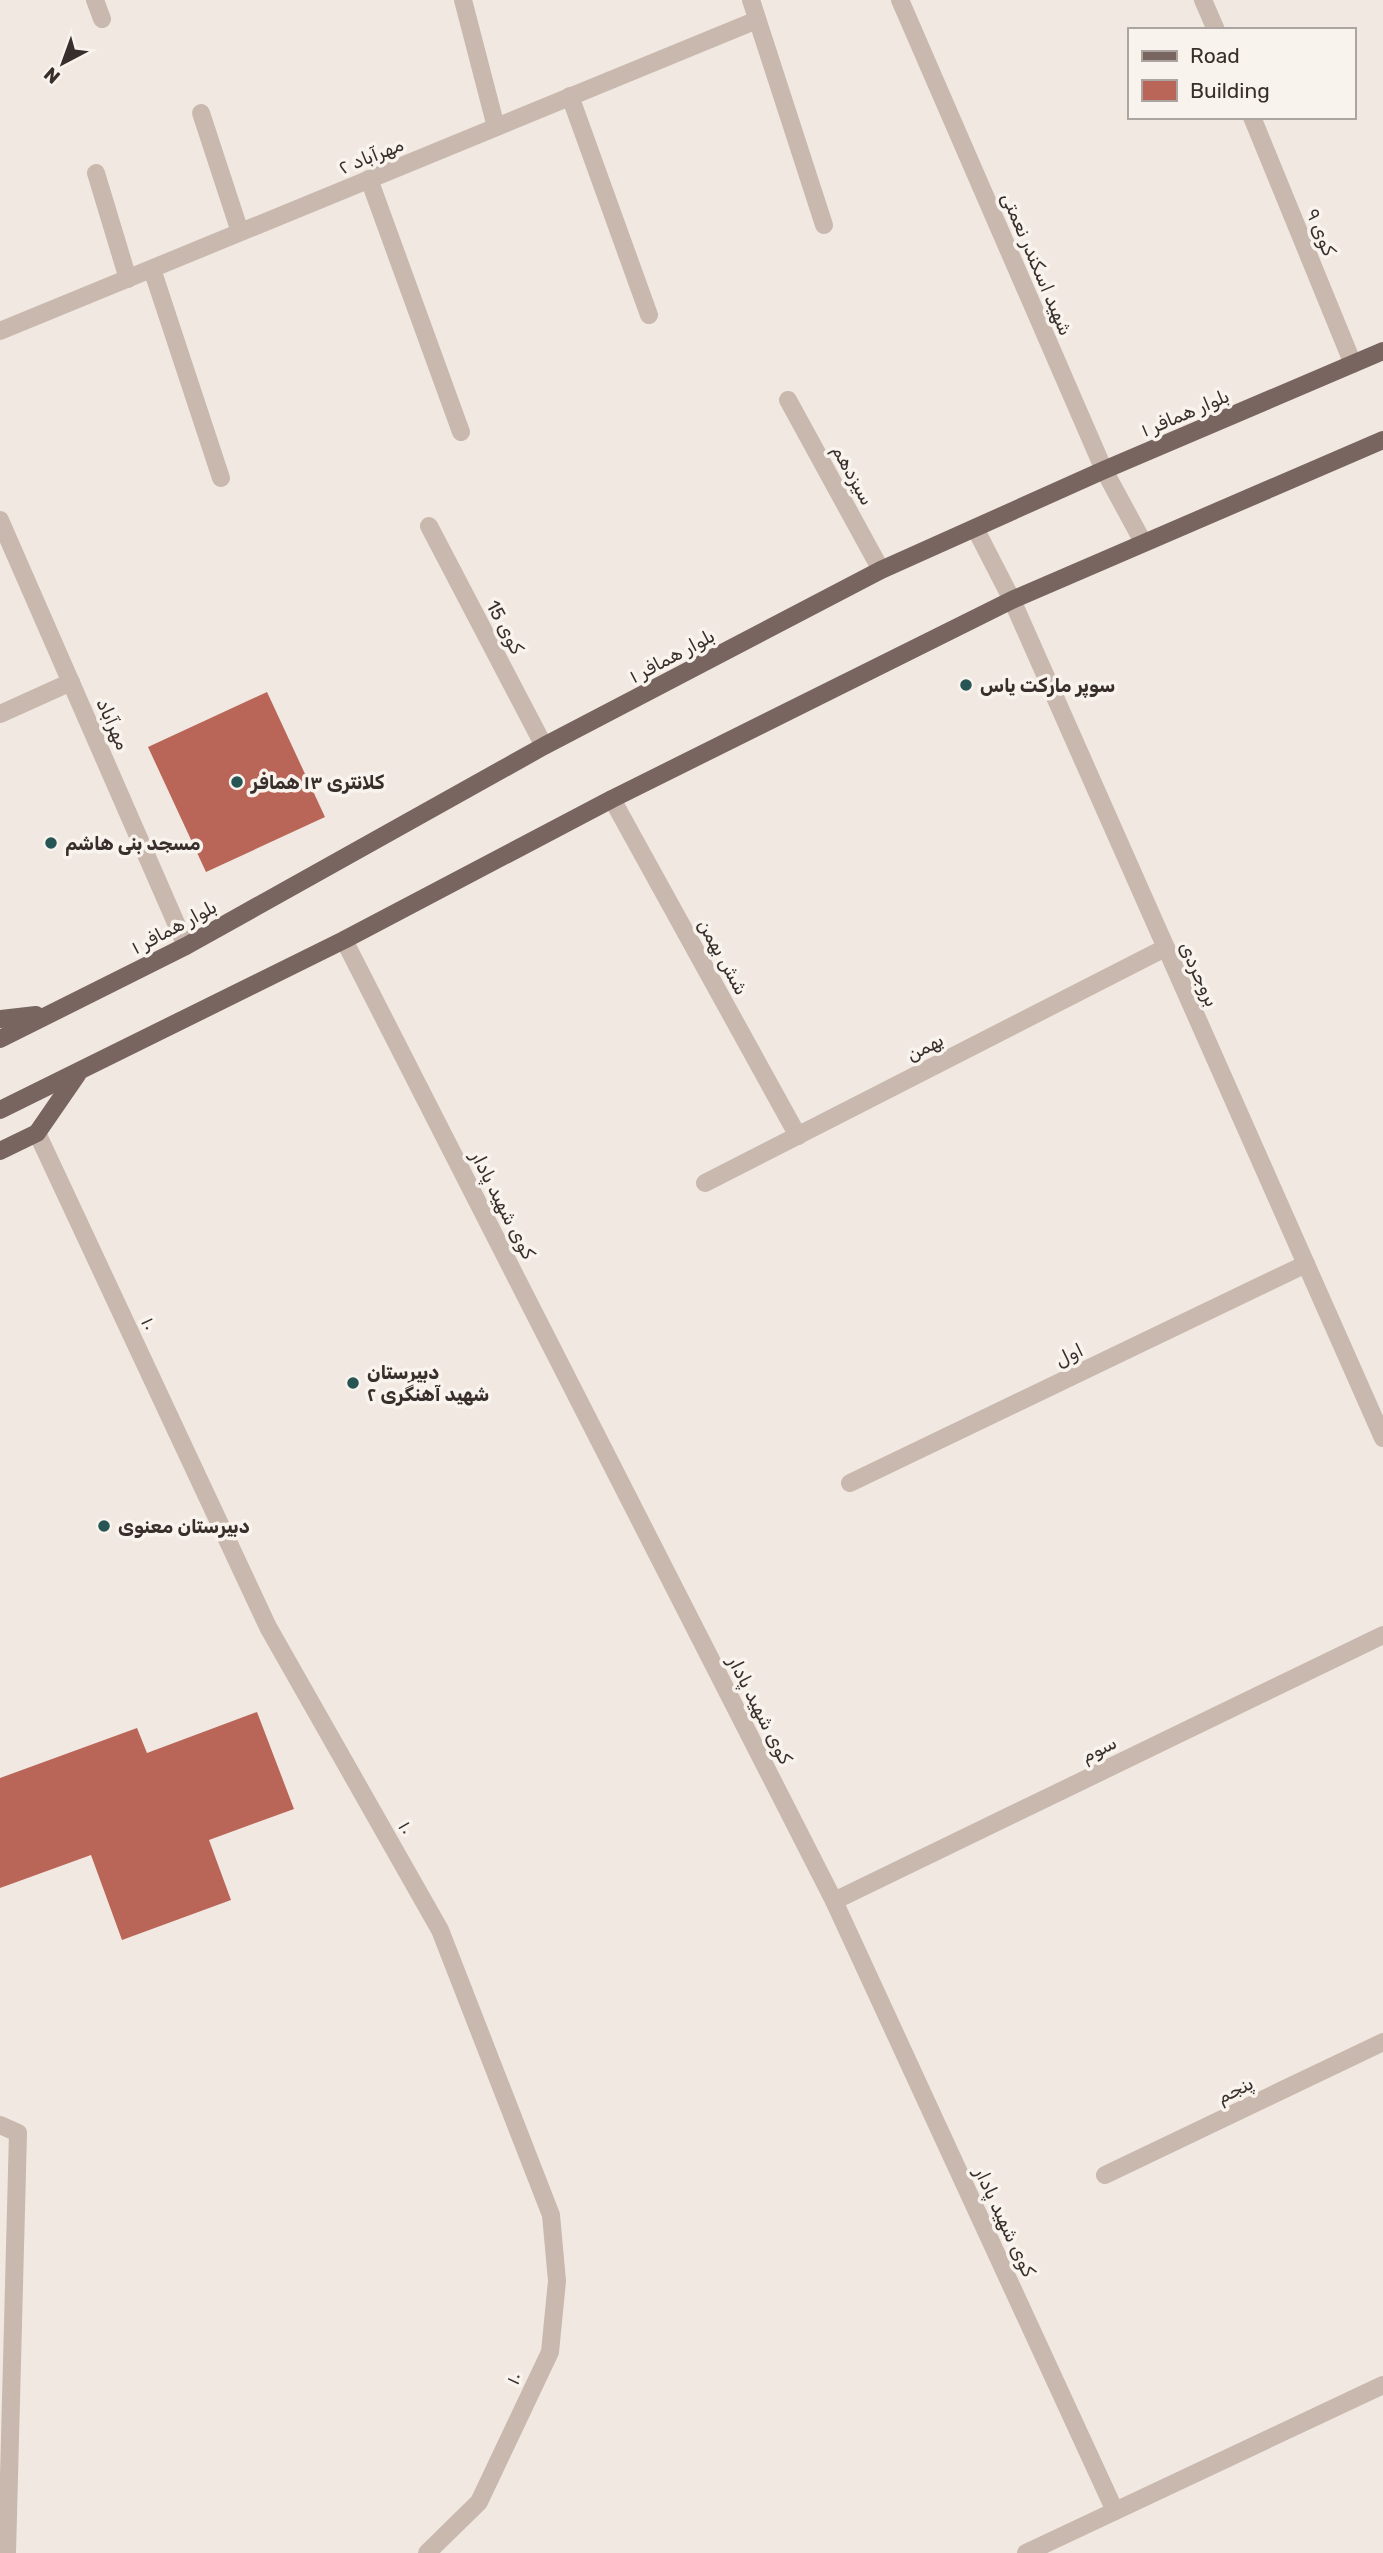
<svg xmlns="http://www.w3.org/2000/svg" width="1383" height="2553" viewBox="0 0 1383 2553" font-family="Rubik,'Noto Sans Arabic',sans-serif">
  <rect width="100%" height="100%" fill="#f1e8e2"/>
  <!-- building -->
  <g fill="#b96658">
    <path d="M267 692 325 817 206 872 148 747Z"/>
    <path d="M257 1712 294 1809 209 1840 231 1900 122 1940 91 1855 0 1888V1778L137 1728 147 1753Z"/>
  </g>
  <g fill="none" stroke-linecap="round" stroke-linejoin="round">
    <!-- service -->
    <path stroke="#c8b8ae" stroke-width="18" d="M0 2125 18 2133 7 2553"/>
    <!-- minor -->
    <g stroke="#c8b8ae" stroke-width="18">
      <path d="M95 0 102 19"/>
      <path d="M463 0 496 127"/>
      <path d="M751 0 824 225"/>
      <path d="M900 0 1104 470 1143 542"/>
      <path d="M1203 0 1216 30"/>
      <path d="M570 96 649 315"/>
      <path d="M201 113 240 232"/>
      <path d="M1252 117 1353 364"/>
      <path d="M96 173 128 279"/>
      <path d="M369 179 461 432"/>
      <path d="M152 269 221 478"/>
      <path d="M0 331 757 20"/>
      <path d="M788 400 881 570"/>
      <path d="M0 520 186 946"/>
      <path d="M429 526 544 746"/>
      <path d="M0 714 71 682"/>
      <path d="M612 799 798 1136"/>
      <path d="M344 940 834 1901 1115 2511"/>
      <path d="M37 1133 268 1627 440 1930 551 2215 557 2281 550 2352 479 2502 427 2553"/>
      <path d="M705 1183 1165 948"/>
      <path d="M850 1483 1306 1264"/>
      <path d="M834 1901 1383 1635"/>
      <path d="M1105 2175 1383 2042"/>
      <path d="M1026 2553 1383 2385"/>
    </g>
    <!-- tertiary -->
    <path stroke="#c8b8ae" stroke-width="18" d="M975 528 1012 600 1383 1438"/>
    <!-- primary -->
    <g stroke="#78655f" stroke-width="18">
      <path d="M0 1019 36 1015"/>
      <path d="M0 1039 186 946 544 746 881 570 1104 470 1383 351"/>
      <path d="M0 1110 344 940 612 799 1012 600 1383 440"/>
      <path d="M0 1151 37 1133 77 1075"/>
    </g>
  </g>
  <!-- markers -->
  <g fill="#265553" stroke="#f9f3ee" stroke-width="2.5">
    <circle cx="966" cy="685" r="7"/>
    <circle cx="237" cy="782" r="7"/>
    <circle cx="51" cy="843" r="7"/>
    <circle cx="353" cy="1383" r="7"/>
    <circle cx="104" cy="1526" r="7"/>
  </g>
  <g text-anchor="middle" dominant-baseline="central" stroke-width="7" stroke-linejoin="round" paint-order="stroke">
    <!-- street labels -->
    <g font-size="19" fill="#382e2c" stroke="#f9f3ee">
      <text transform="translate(371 156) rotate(-22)">مهرآباد ۲</text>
      <text transform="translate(1321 232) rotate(68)">کوی ۹</text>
      <text transform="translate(1037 264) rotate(67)">شهید اسکندر نعمتی</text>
      <text transform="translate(1185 413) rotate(-23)">بلوار همافر ۱</text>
      <text transform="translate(853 475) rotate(61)">سیزدهم</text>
      <text transform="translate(505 627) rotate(62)">کوی 15</text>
      <text transform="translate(672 656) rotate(-28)">بلوار همافر ۱</text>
      <text transform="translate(113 724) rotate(66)">مهرآباد</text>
      <text transform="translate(174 927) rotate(-28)">بلوار همافر ۱</text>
      <text transform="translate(723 957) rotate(61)">شش بهمن</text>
      <text transform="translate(1199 974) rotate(66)">بروجردی</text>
      <text transform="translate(925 1047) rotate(-27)">بهمن</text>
      <text transform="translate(503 1205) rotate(63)">کوی شهید پادار</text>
      <text transform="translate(149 1324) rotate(65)">۱۰</text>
      <text transform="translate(1069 1355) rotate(-26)">اول</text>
      <text transform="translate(760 1710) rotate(63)">کوی شهید پادار</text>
      <text transform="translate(1099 1749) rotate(-26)">سوم</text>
      <text transform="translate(406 1828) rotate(60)">۱۰</text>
      <text transform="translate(1235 2090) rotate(-26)">پنجم</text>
      <text transform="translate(1005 2222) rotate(65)">کوی شهید پادار</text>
      <text transform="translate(514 2378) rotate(-65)">۱۰</text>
    </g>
    <!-- poi labels -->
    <g font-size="19" font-weight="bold" fill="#382e2c" stroke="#f9f3ee" text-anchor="start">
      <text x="980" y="685">سوپر مارکت یاس</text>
      <text x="251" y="782">کلانتری ۱۳ همافر</text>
      <text x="65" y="843">مسجد بنی هاشم</text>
      <text x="367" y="1372">دبیرستان<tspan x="367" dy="22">شهید آهنگری ۲</tspan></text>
      <text x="118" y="1526">دبیرستان معنوی</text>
    </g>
  </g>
  <!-- legend -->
  <rect x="1128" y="28" width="228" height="91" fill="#f9f3ee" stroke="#aca4a0" stroke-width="2"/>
  <rect x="1142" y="51" width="35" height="10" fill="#78655f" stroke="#aca4a0" stroke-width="2"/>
  <text x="1190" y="63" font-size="21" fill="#382e2c">Road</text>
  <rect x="1142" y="80" width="35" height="21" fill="#b96658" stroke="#aca4a0" stroke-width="2"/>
  <text x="1190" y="98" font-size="21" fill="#382e2c">Building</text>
  <!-- north arrow -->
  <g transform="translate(63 63) rotate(221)" stroke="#f9f3ee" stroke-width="5" paint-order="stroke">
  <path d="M0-5L12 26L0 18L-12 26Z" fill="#382e2c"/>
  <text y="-10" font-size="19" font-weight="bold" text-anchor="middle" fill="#382e2c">N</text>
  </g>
</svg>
